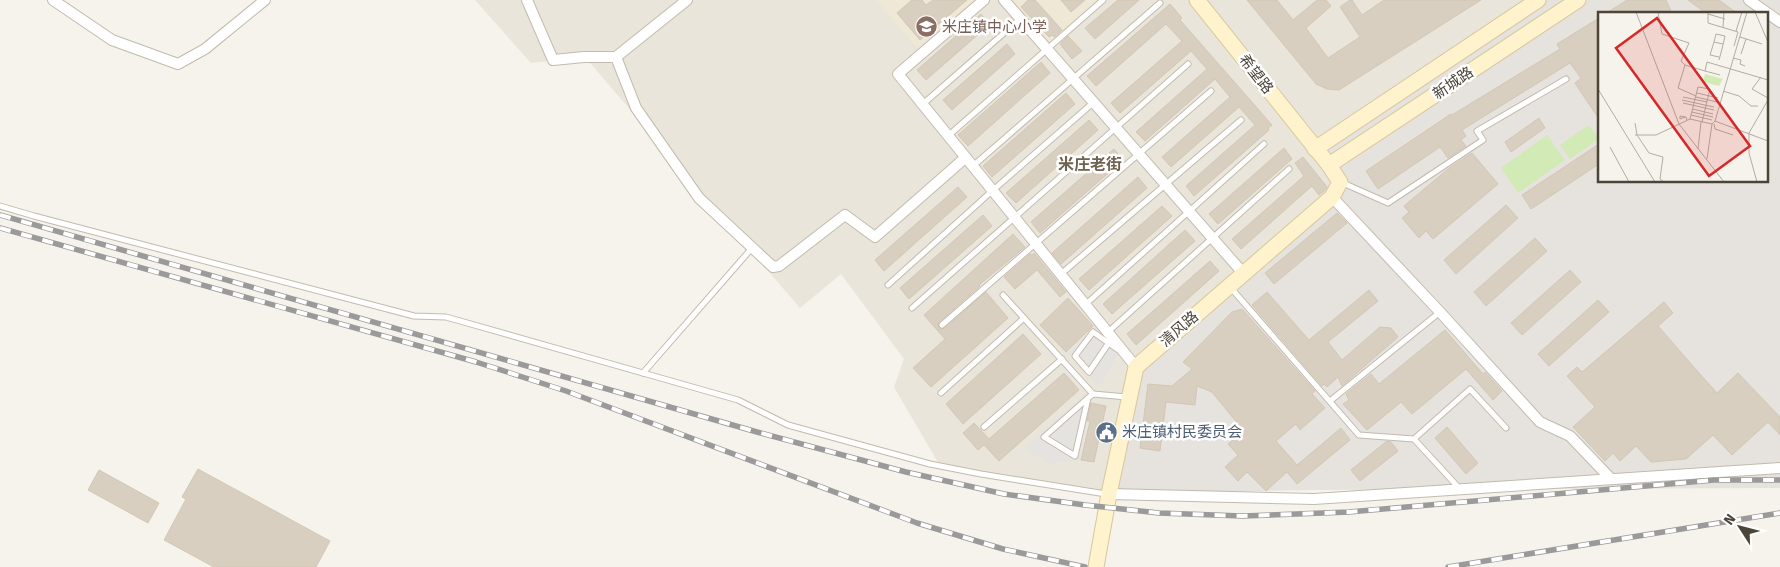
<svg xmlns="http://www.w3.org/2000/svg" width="1780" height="567" viewBox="0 0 1780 567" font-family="'Fira Sans','Noto Sans SC',sans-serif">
  <rect width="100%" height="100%" fill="#f6f3ec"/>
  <!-- residential -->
  <path fill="#eae5da" d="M475 0H1538L1340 182 1109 494 940 466 894 387 904 359 841 274 800 308 585 57 531 63Z"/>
  <!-- industrial -->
  <path fill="#e6e2dd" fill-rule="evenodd" d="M1538 0H1780V488L1313 490 1109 494 1136 367 1340 182 1315 149ZM1599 14H1766V181H1599Z"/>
  <!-- education -->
  <g fill="#efe8d6">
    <path d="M876 0H984L922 54Z"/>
    <path d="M1009 0H1098L1047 44Z"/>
  </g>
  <!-- green -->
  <g fill="#d2eab5">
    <path d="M1589 125 1599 139 1570 159 1560 145Z"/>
    <path d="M1547 135 1565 160 1518 193 1501 168Z"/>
  </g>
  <!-- parking -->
  <g fill="#e5e3e0">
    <path d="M1095 326 1121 351 1099 387 1069 354Z"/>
    <path d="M1090 390 1093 394 1079 460 1050 464 1024 448Z"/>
  </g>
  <!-- building -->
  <g fill="#d8cfc1" stroke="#d3c7b4">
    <path d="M912 0H922L926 5 933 0H967L920 40 897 13Z"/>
    <path d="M1028 0H1035L1062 30 1054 37 1052 35 1049 37 1021 7Z"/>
    <path d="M1061 0H1085L1071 12Z"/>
    <path d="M1118 0H1139L1095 39 1085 28Z"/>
    <path d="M1247 0H1277L1293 20 1317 0H1326L1331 6 1306 28 1328 58 1360 37 1340 7 1350 0H1352L1362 15 1384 0H1481L1339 90 1327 89 1316 84Z"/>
    <path d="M1627 0H1666L1672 14H1605Z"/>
    <path d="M1688 0H1719L1738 14H1707Z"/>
    <path d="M1170 4 1182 18 1180 20 1272 125 1268 128 1269 130 1194 196 1186 186 1255 125 1239 107 1171 167 1162 157 1230 97 1215 79 1145 141 1136 132 1207 69 1191 51 1120 113 1111 103 1182 41 1166 24 1096 86 1087 76Z"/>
    <path d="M981 14 990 24 926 80 917 70Z"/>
    <path d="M1599 18V119L1575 83 1581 78 1570 63 1462 130 1466 136 1461 140 1466 146 1448 158 1440 147 1378 189 1366 171 1451 114 1452 115 1560 49 1557 44Z"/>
    <path d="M1068 36 1082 51 1072 59 1060 44Z"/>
    <path d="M1007 44 1015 54 952 110 943 100Z"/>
    <path d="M1041 62 1050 73 968 146 958 135Z"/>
    <path d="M1066 93 1075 104 992 177 983 166Z"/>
    <path d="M1539 118 1545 128 1511 152 1505 142Z"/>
    <path d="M1089 120 1098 130 1016 203 1006 193Z"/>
    <path d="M1599 144V164L1531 209 1522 195Z"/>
    <path d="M1284 148 1292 159 1218 224 1209 214Z"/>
    <path d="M1114 149 1123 160 1040 233 1031 222Z"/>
    <path d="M1472 153 1498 184 1433 239 1426 231 1419 238 1402 218 1409 212 1404 206 1448 169Z"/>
    <path d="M1303 157 1327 187 1325 190 1319 195 1312 186 1241 249 1232 239 1304 176 1295 163Z"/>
    <path d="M1138 177 1147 188 1061 264 1052 253Z"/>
    <path d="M958 187 967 197 884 271 875 260Z"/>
    <path d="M1506 205 1518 218 1456 274 1444 260Z"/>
    <path d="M1162 206 1172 216 1089 290 1079 279Z"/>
    <path d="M1337 213 1347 223 1274 284 1265 273Z"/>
    <path d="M983 215 992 226 909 299 900 288Z"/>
    <path d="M1185 230 1195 241 1112 314 1103 304Z"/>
    <path d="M1013 234 1025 247 979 285 980 286 939 322 938 325 940 329 945 328 986 292 1008 318 931 387 913 368 945 339 924 315Z"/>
    <path d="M1535 238 1547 251 1486 306 1474 292Z"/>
    <path d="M1034 253 1066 292 1060 297 1037 270 1015 289 1004 277 1030 254 1032 255Z"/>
    <path d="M1210 261 1219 271 1136 345 1127 334Z"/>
    <path d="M1570 270 1581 282 1522 335 1511 323Z"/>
    <path d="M1369 290 1378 301 1328 342 1342 360 1380 327 1391 328 1398 337 1342 386 1338 377 1327 387 1324 384 1322 386 1252 305 1267 292 1309 340Z"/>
    <path d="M1068 298 1093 326 1066 352 1040 325Z"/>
    <path d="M1598 300 1609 312 1549 366 1538 354Z"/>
    <path d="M1664 302 1673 313 1658 326 1699 373 1717 393 1738 373 1780 417V435L1768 422 1732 455 1713 435 1686 459 1651 462 1636 446 1620 461 1613 453 1605 461 1573 427 1595 407 1567 376 1577 367 1582 372Z"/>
    <path d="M1242 309 1315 391 1312 394 1325 408 1300 430 1296 424 1276 441 1297 465 1341 428 1350 440 1297 484 1287 472 1266 491 1247 472 1238 481 1225 467 1238 455 1228 444 1243 430 1212 392 1197 386 1195 405 1166 402 1160 451 1140 448 1148 384 1172 386 1192 369 1183 362 1232 312Z"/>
    <path d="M1445 330 1483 374 1485 372 1502 391 1493 400 1466 369 1412 414 1401 402 1367 430 1343 404 1349 400 1346 394 1371 374 1379 384Z"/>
    <path d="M1023 334 1041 354 963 424 946 404Z"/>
    <path d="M1064 373 1079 390 999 461 984 445 978 450 963 433 974 423 989 439Z"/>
    <path d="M1091 403 1106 406 1094 462 1081 460 1090 421H1087Z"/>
    <path d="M1447 427 1478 463 1466 474 1435 438Z"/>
    <path d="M1387 441 1391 442 1398 451 1360 481 1351 470Z"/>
    <path d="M198 469 330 541 316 567H214L164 540 186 499 182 497Z"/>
    <path d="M99 470 159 503 148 523 88 490Z"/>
  </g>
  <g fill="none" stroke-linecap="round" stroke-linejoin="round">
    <defs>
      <g id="lane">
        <path d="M923 104 1020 19"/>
        <path d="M948 136 1103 0"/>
        <path d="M973 166 1160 3"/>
        <path d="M1343 183 1388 203 1483 140 1477 131 1566 79"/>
        <path d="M0 206 34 216 414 316 446 317 738 400 788 425 930 464 981 474 1106 494"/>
        <path d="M1061 274 1241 120"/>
        <path d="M888 285 992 191 1094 102"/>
        <path d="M1231 288 1359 435 1414 439 1459 488"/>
        <path d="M1003 295 1093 394"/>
        <path d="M1086 304 1264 144"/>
        <path d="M912 308 1188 64"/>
        <path d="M942 325 1211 91"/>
        <path d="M1108 332 1289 169"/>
        <path d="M1108 344 1089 372 1075 356 1093 332 1117 349"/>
        <path d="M643 373 752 248"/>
        <path d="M941 393 1024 318"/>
        <path d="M1088 398 1075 456 1044 437 1088 398 1093 394 1127 397"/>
        <path d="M1330 401 1440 312"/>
        <path d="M984 427 1062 359"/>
        <path d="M1414 439 1470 389 1506 428"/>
      </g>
      <g id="street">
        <path d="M53 0 112 40 178 64 205 49 265 0"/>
        <path d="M527 0 553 60 584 57H616"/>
        <path d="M687 0 616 57 636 108 699 198 773 267 779 266 845 215 875 237 965 158"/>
        <path d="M984 0 898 74 1136 367"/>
        <path d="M1004 0 1243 273"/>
        <path d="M1749 0 1780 22"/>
        <path d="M1332 197 1440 312 1540 422 1570 436 1611 479"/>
        <path d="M1109 494 1314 499 1780 468"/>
      </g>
      <g id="secondary">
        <path d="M1315 149 1538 0"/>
        <path d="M1329 165 1578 0"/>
        <path d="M1096 567 1109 494 1136 367 1332 197 1340 182 1329 165 1197 0"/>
      </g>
    </defs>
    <!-- lane casing -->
    <use href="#lane" stroke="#c2bbae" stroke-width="7"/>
    <!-- street casing -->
    <use href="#street" stroke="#c2bbae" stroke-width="12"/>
    <!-- secondary casing -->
    <use href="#secondary" stroke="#d6c79b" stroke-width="17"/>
    <!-- lane -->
    <use href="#lane" stroke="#fff" stroke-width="5"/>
    <!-- street -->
    <use href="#street" stroke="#fff" stroke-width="10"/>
    <!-- secondary -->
    <use href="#secondary" stroke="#fff3cd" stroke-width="15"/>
    <defs>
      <g id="rail">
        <path d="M0 215 757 432 906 472 1004 494 1085 505 1159 513 1242 516 1349 512 1714 480H1780"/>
        <path d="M0 228 476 362 566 391 917 523 1003 549 1085 567"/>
        <path d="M1448 567 1780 513"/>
      </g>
    </defs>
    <!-- rail casing -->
    <use href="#rail" stroke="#9a9a9a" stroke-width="5.5"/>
    <!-- rail -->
    <use href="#rail" stroke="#fff" stroke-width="4" stroke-dasharray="11" stroke-linecap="butt"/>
  </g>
  <!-- icons -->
  <defs>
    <symbol id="school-disc" viewBox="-11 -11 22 22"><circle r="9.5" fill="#8d6e63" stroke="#fff"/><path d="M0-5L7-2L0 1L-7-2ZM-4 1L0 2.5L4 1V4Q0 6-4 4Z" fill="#fff"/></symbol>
    <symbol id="civic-disc" viewBox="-11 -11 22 22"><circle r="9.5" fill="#5c6f8a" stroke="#fff"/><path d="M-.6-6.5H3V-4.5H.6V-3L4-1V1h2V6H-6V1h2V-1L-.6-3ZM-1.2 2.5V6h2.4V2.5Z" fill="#fff"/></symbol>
  </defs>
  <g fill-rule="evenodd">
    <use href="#school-disc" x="914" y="14" width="25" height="25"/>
    <use href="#civic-disc" x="1094" y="420" width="25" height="25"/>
  </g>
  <g text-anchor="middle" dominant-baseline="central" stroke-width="5" stroke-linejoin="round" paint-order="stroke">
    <!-- education labels -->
    <g font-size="15" fill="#785e54" stroke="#fff" text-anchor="start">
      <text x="942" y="27">米庄镇中心小学</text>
    </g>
    <!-- street labels -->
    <g font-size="15" fill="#4b4439" stroke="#fff">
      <text transform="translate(1256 74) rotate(52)">希望路</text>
      <text transform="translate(1453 83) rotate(-34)">新城路</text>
      <text transform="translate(1179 329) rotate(-41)">清风路</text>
    </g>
    <!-- service labels -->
    <g font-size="15" fill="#4e5e75" stroke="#fff" text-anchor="start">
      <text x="1122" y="432">米庄镇村民委员会</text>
    </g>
    <!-- neighbourhood labels -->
    <g font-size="16" font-weight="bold" fill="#6e6250" stroke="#fff">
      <text x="1090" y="164">米庄老街</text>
    </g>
  </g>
  <!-- overview -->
  <g transform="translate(1598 12)">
    <rect width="170" height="170" fill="#f6f3ec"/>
    <path d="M107 62 125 67 124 68 121 74 105 70Z" fill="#d2eab5"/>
    <path fill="none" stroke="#b2ada4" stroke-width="1" d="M38 0 81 112 126 170M60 0 64 22 91 31 83 49 87 53M110 0V11L140 20 136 34M157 0 170 30M110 2 127 7M125 15 126 0M138 19 144 0M142 25 164 32M116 30 112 43 121 45M143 42 148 27M135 46 143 48 142 52 147 54M121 48 124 37 127 24 118 22 116 30 125 32M107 59 122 63M163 65 154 77 170 86M0 77 57 170M125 79 141 84 153 94H160M99 81 120 86M98 84 80 76 87 53 107 59 109 50 170 68M85 85 109 90M98 85 119 90M84 88 116 95M85 91 116 98M95 97 115 102M94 100 115 105M93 103 114 108M87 105 82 107V104L87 105H88L89 108M92 107 100 75 112 77 104 110M117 109 149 0M37 111 39 123 51 141 65 145 62 167 66 170M116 112 117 117 135 123M37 123H58L92 107 114 112 117 109 170 129M12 135 31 170M100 137 103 110M109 147 114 112M159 170 151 141V121L170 88"/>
    <path fill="#d62828" fill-opacity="0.15" stroke="#d62828" stroke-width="2.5" d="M59 6 152 134 111 164 18 36Z"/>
    <rect width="170" height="170" fill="none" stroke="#4b4439" stroke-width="2.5"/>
  </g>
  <!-- north arrow -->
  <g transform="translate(1740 527) rotate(306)" stroke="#ffffff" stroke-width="4" paint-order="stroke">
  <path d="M0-4L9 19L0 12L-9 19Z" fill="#4b4439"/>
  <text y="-8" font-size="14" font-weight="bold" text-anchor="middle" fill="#4b4439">N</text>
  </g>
</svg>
